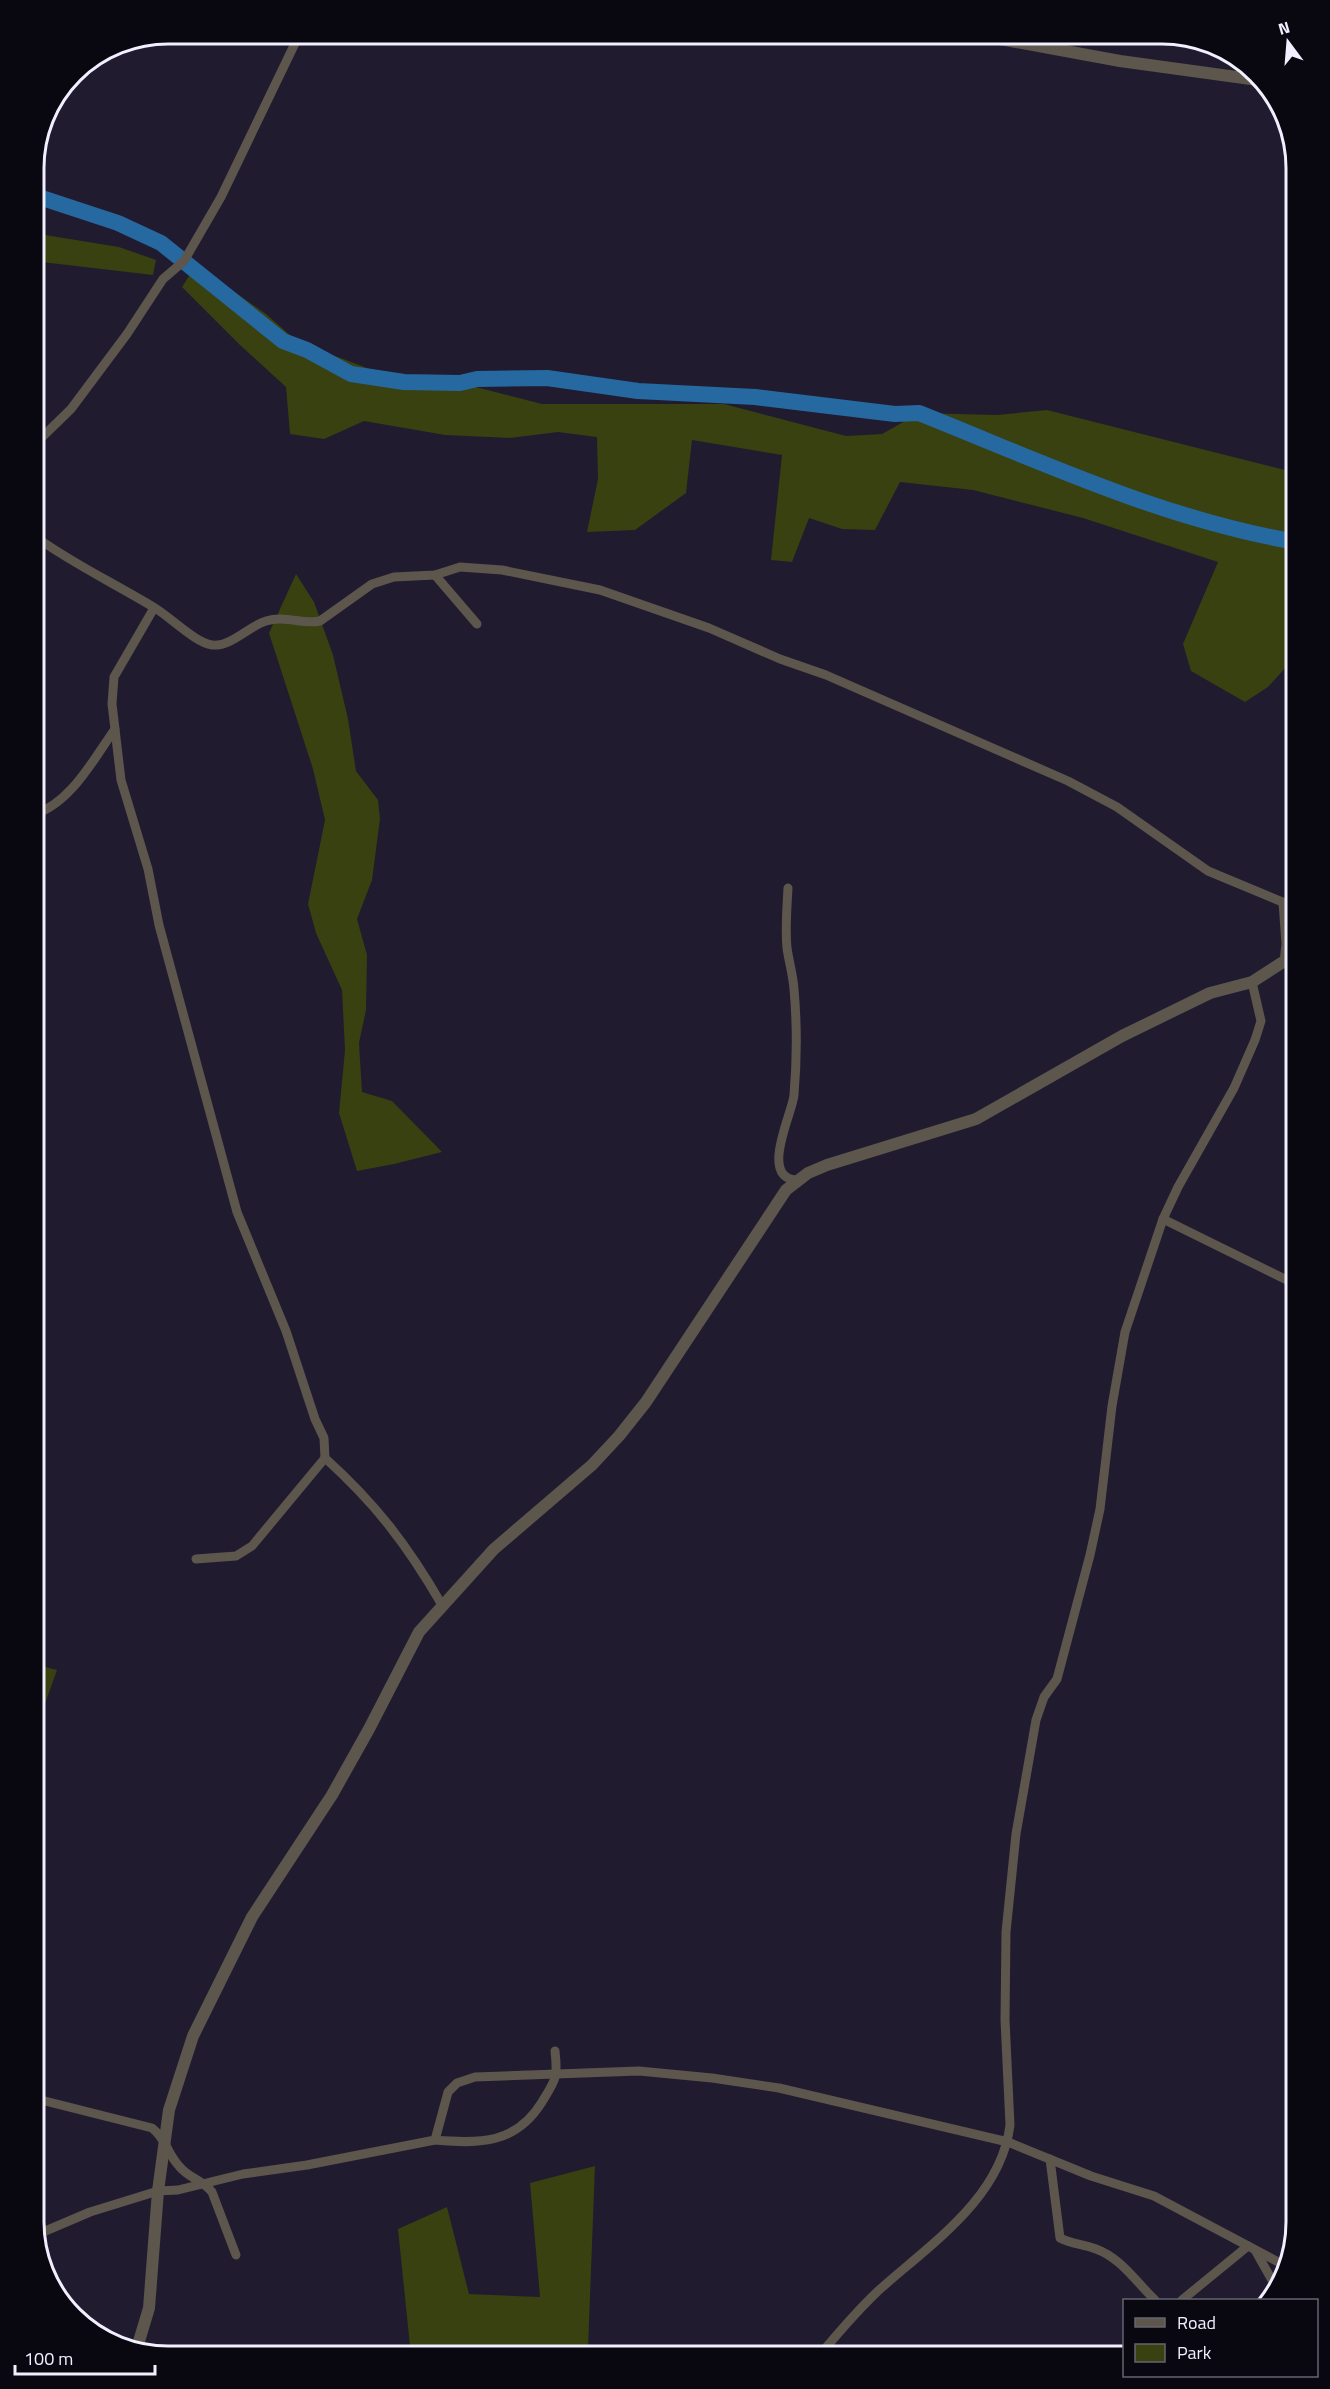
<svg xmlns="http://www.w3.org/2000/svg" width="1330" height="2389" viewBox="0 0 1330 2389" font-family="'Titillium Web',sans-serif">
  <rect width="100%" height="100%" fill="#201b2f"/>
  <!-- green -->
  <g fill="#38410f">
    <path d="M33 233 119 247 156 260 153 275 33 261Z"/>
    <path d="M196 265 266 314 307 350 338 357 404 382 460 383 542 404H724L846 436 882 434 919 413 997 415 1047 410 1297 473V655L1268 687 1245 702 1191 671 1183 644 1218 562 1083 518 973 490 900 482 875 530 842 529 809 518 792 562 771 560 782 455 692 440 686 493 635 530 587 532 598 479 597 437 558 432 510 438 445 435 364 421 324 439 290 434 286 387 240 345 182 287Z"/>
    <path d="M296 574 314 602 333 655 348 719 356 771 378 800 380 819 372 880 357 919 367 955 366 1010 359 1043 362 1092 392 1101 442 1152 394 1164 357 1171 339 1113 345 1050 342 990 316 933 308 904 325 820 313 769 269 633Z"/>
    <path d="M33 1664 57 1670 36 1729 33 1728Z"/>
    <path d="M595 2166 588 2349 567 2356H411L398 2229 447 2207 469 2294 540 2297 530 2183Z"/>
  </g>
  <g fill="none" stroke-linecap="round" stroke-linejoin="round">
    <!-- river -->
    <path stroke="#2668a0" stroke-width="16" d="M33 195 118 223 161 243 283 341 307 350 351 374 404 382 460 383 477 379 547 378 638 391 755 397 895 414 919 413C1042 462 1165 520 1297 542"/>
    <!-- minor -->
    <g stroke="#5c564c" stroke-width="9">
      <path d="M33 446 71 409 127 334 163 279 184 261 221 197 300 33"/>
      <path d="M33 535C71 563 114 583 155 608 170 617 196 643 212 645 231 647 249 626 266 621 285 615 303 625 320 621L372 584 394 577 435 575 460 567 502 570 600 590 709 628 780 659 826 675 1068 781 1117 807 1208 871 1297 908"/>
      <path d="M435 575 477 624"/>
      <path d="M154 608 114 677 112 704 121 780 148 869 159 925 237 1212 286 1331 315 1419 324 1438 325 1458C376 1504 408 1546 442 1605"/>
      <path d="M33 815C71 803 93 760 115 729"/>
      <path d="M788 888C787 908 785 928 787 948 789 962 793 975 794 989 797 1023 797 1060 794 1095 793 1112 759 1177 796 1180"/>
      <path d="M1283 902 1286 944 1284 962"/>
      <path d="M1163 1219 1297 1285"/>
      <path d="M196 1559 236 1556 252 1546 325 1458"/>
      <path d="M33 2098 152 2128C167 2140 167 2153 179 2166 188 2178 203 2180 212 2192L236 2255"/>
      <path d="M435 2140C480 2144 516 2144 542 2102 556 2079 558 2078 555 2051"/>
      <path d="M1050 2159 1060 2238C1071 2244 1084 2244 1096 2249 1121 2258 1136 2282 1155 2300"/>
      <path d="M36 2235 90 2212 158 2191 178 2190 243 2174 307 2165 435 2140 448 2092 457 2083 475 2077 639 2071 712 2078 779 2088 1008 2142 1091 2176 1154 2196 1284 2265"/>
      <path d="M1255 2250 1277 2289"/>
      <path d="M1182 2300 1248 2246"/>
      <path d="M819 2356C838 2333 857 2311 878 2291 929 2245 1001 2199 1010 2125L1005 2020 1006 1932 1016 1834 1036 1720 1044 1697 1057 1679 1090 1555 1100 1509 1112 1406 1125 1332 1163 1219 1178 1187 1234 1088 1255 1040 1261 1021 1252 982"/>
    </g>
    <!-- tertiary -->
    <g stroke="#5c564c" stroke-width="12">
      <path d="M730 33 806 36 879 33"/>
      <path d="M967 33 1120 61 1258 80"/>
      <path d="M137 2348 149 2308 158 2191 169 2110 193 2036 252 1917 332 1795 369 1729 419 1632 494 1549 592 1465 619 1436 646 1402 786 1190 808 1173 827 1165 976 1119 1122 1036 1210 993 1252 982 1297 953"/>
    </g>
  </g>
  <!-- crop -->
  <path d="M0 0H1330V2389H0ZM168 44H1162A124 124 0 0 1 1286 168V2222A124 124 0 0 1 1162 2346H168A124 124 0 0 1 44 2222V168A124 124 0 0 1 168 44Z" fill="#090710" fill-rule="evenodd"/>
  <path fill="none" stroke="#f2effe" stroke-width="3" d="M168 44H1162A124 124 0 0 1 1286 168V2222A124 124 0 0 1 1162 2346H168A124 124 0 0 1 44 2222V168A124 124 0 0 1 168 44Z"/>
  <!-- legend -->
  <rect x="1123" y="2299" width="195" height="78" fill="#090710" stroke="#66646f" stroke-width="1.5"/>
  <rect x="1135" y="2318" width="30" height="9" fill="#5c564c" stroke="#66646f" stroke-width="1.5"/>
  <text x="1177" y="2329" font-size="18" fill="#f2effe">Road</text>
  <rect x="1135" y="2344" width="30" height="18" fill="#38410f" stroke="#66646f" stroke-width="1.5"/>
  <text x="1177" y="2359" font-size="18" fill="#f2effe">Park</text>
  <!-- north arrow -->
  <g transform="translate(1288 42) rotate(344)" stroke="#090710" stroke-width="4.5" paint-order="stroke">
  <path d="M0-4.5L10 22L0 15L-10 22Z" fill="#f2effe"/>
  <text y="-9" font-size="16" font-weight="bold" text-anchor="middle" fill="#f2effe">N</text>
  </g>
  <!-- scale -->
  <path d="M15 2365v9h140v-9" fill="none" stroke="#f2effe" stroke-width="3"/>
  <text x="24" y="2365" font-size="18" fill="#f2effe" stroke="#090710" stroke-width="4.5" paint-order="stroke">100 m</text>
</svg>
